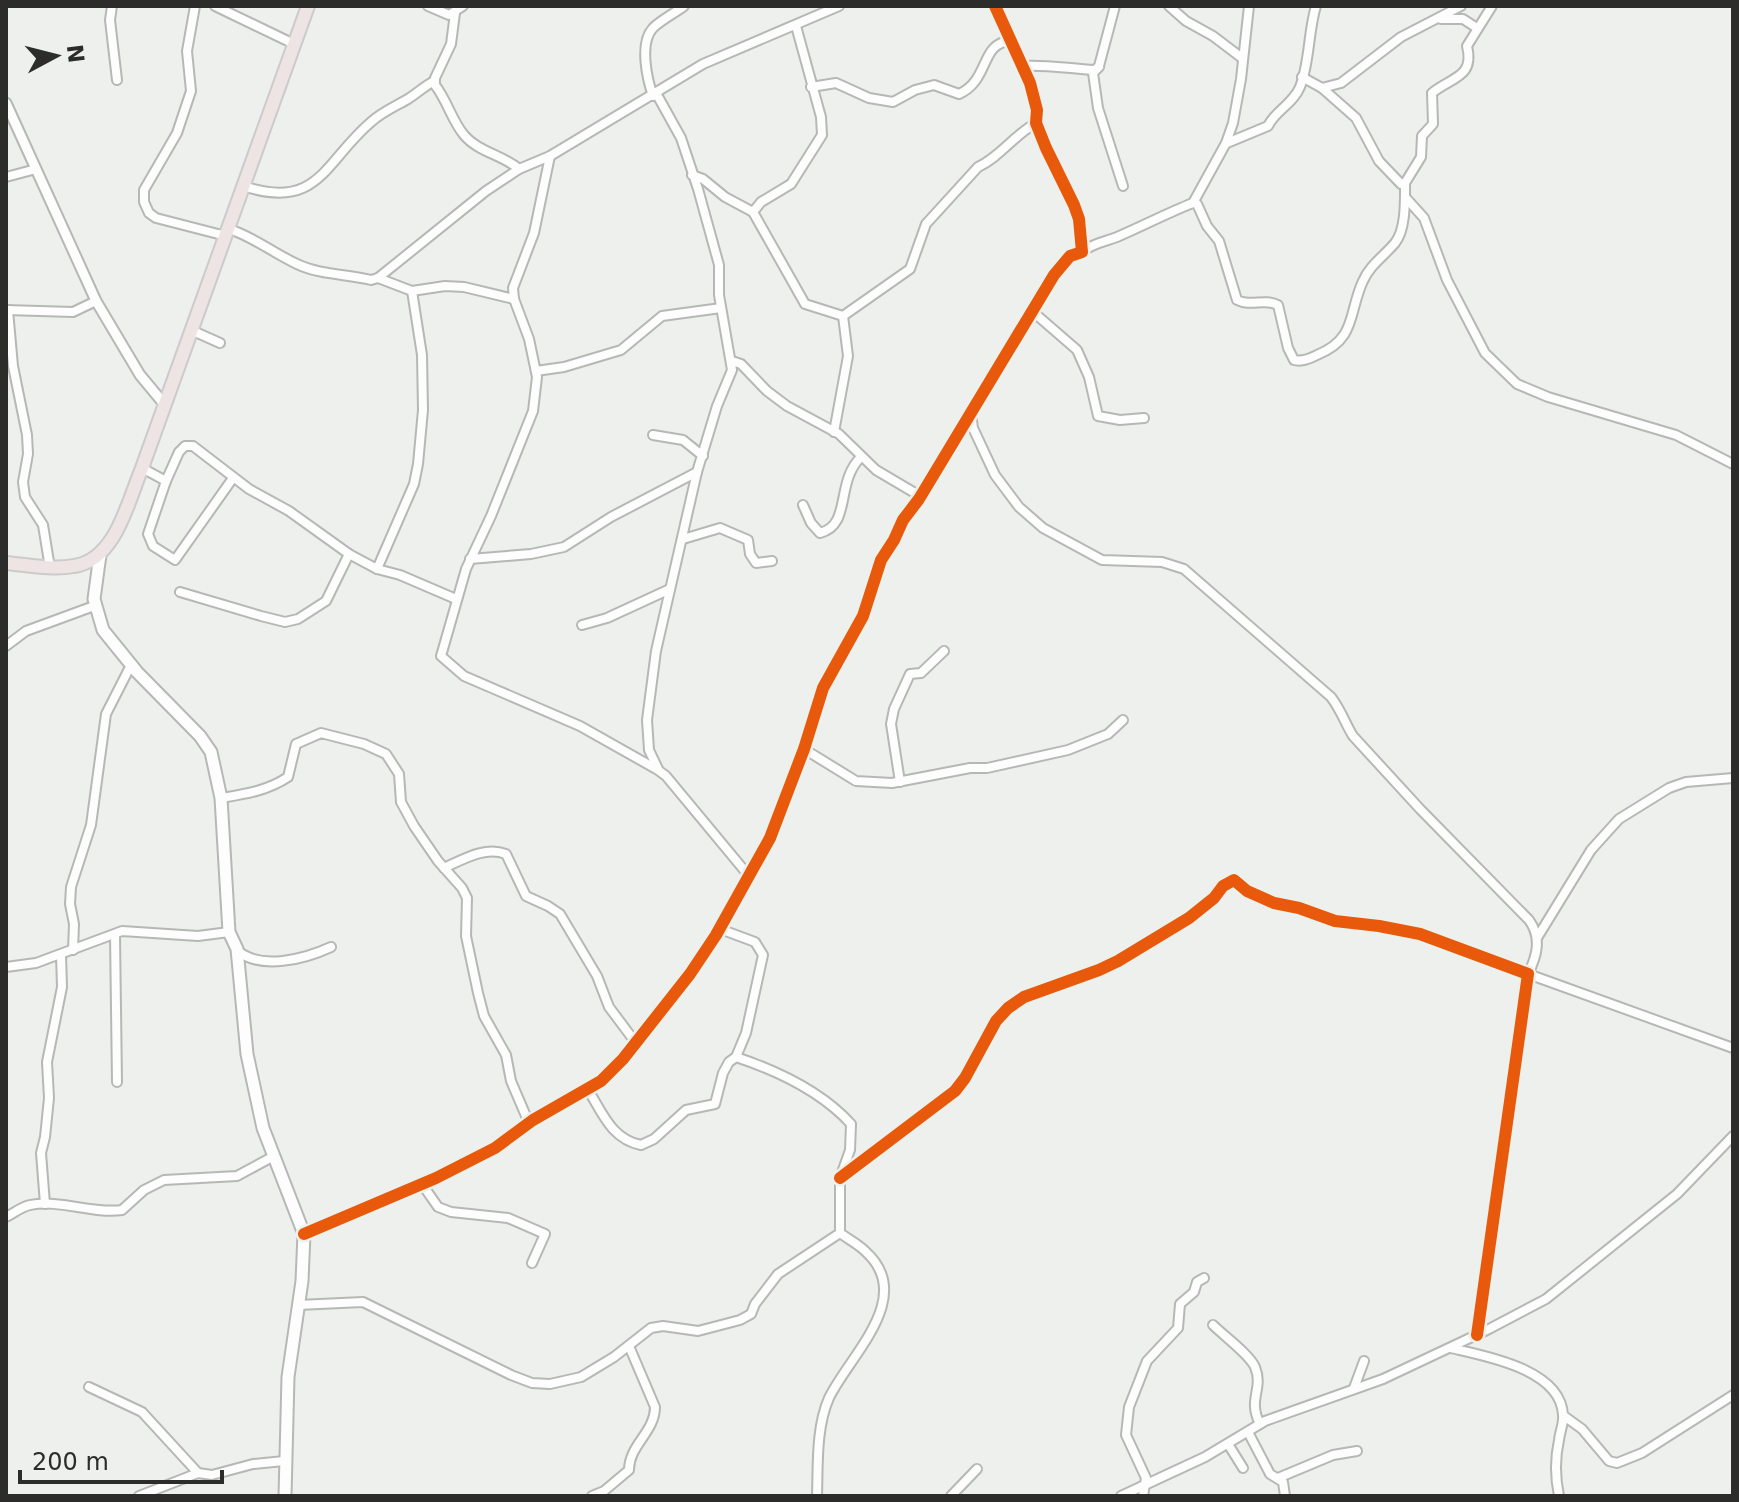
<svg xmlns="http://www.w3.org/2000/svg" width="1739" height="1502" viewBox="0 0 1739 1502" font-family="'DejaVu Sans',sans-serif">
  <rect width="100%" height="100%" fill="#eef0ed"/>
  <g fill="none" stroke-linecap="round" stroke-linejoin="round">
    <defs>
      <g id="minor">
        <path d="M112 6 110 20 117 80"/>
        <path d="M195 6 187 51 191 91 177 133 144 190V202L149 213 156 218 226 236"/>
        <path d="M215 6 294 44"/>
        <path d="M428 6 449 15 463 6"/>
        <path d="M1169 6 1186 21 1213 36 1242 58"/>
        <path d="M455 13 451 44 435 78V85C447 100 452 121 464 135 478 152 503 155 519 169"/>
        <path d="M1441 19H1463L1477 28"/>
        <path d="M1021 66C1046 64 1070 69 1095 70L1099 66 1115 6"/>
        <path d="M1099 67 1093 73 1098 108 1123 186"/>
        <path d="M1302 77 1322 88 1341 83 1401 37 1461 6"/>
        <path d="M811 87 836 83 869 98 893 102 915 90 934 85 959 94C990 80 980 43 1010 41"/>
        <path d="M1322 88 1356 118 1379 161 1401 184 1405 183 1421 157 1422 136 1433 124 1432 93C1451 77 1475 78 1467 46L1492 6"/>
        <path d="M656 93 681 138 698 189 719 265V295L732 370 717 406 697 472 656 651 647 720 649 750 658 769"/>
        <path d="M653 96C647 79 639 43 653 28 661 20 675 13 684 6"/>
        <path d="M1227 143 1268 126C1275 111 1293 104 1300 87 1310 62 1308 32 1316 6"/>
        <path d="M550 156 534 233 513 288 514 299 529 339 537 377 533 411 491 516 466 569 441 656 464 676 580 726 658 770 666 776 749 876"/>
        <path d="M692 175 703 179 725 197 753 212 761 202 791 184 822 135 821 117 796 26"/>
        <path d="M6 177 36 169"/>
        <path d="M243 186C319 211 324 162 371 122 382 112 396 106 408 99 417 93 425 86 434 81"/>
        <path d="M1405 197 1424 218 1447 280 1485 353 1517 384 1548 397 1676 435 1733 464"/>
        <path d="M1193 203 1197 204 1207 226 1219 241 1237 300C1251 307 1264 298 1278 305L1288 348 1294 360C1302 362 1309 359 1317 355 1357 339 1348 313 1363 281 1370 265 1384 256 1395 243 1406 229 1405 201 1405 183"/>
        <path d="M753 212 805 304 843 316 910 269 926 224 978 167C1000 157 1014 135 1036 123"/>
        <path d="M229 229C254 237 273 253 297 264 320 275 346 274 371 280L378 278 486 191 519 169 550 156 703 64 839 6"/>
        <path d="M1082 252C1093 243 1104 242 1117 237 1143 226 1167 213 1193 203L1226 143 1233 123 1241 79 1249 6"/>
        <path d="M378 278 412 291 445 286 464 287 514 299"/>
        <path d="M412 291 422 355 423 410 418 464 414 484 377 569 400 575 456 599"/>
        <path d="M6 310 73 312 96 301"/>
        <path d="M8 310 13 366 27 435 28 454 23 482 25 497 43 525 50 568"/>
        <path d="M1032 311 1077 350 1089 377 1098 416 1120 420 1144 418"/>
        <path d="M193 331 220 343"/>
        <path d="M732 361 741 364 767 391 787 406 839 434 876 470 920 496"/>
        <path d="M536 371 564 367 621 350 662 316 721 308"/>
        <path d="M971 413 973 428 995 475 1019 507 1043 528 1102 560 1162 562 1184 569 1331 697C1341 710 1345 723 1353 736L1420 809 1529 920C1542 938 1537 956 1528 974L1733 1048"/>
        <path d="M834 432 848 356 843 316"/>
        <path d="M653 435 683 440 703 456"/>
        <path d="M142 468 166 481 179 452 185 446H193L249 489 289 511 349 554 377 569"/>
        <path d="M166 481 148 534 153 546 175 560 233 478"/>
        <path d="M803 505 811 523 820 533C852 525 835 482 861 457"/>
        <path d="M683 539 720 528 748 540 750 554 756 563 772 561"/>
        <path d="M470 559 531 554 564 547 611 517 697 472"/>
        <path d="M180 592 261 616 285 622 298 619 326 601 349 554"/>
        <path d="M582 625 607 618 670 589"/>
        <path d="M6 646 26 631 94 606"/>
        <path d="M804 749 856 781 892 783 970 768H987L1068 750 1108 734 1123 720"/>
        <path d="M900 782 891 724 894 709 910 674 921 673 944 651"/>
        <path d="M221 798C245 794 267 791 288 777L296 744 321 733 364 744 386 754 399 774 401 802 414 826 438 861 462 888 467 898 466 936 478 993 484 1016 506 1055 511 1081 529 1123"/>
        <path d="M444 868C464 859 485 846 506 854L526 896 548 906 560 914 597 976 609 1007 636 1043"/>
        <path d="M115 935 117 1082"/>
        <path d="M1537 938 1591 850 1619 819 1669 788 1686 782 1733 778"/>
        <path d="M73 950 74 924 70 904 71 887 91 825 106 714 131 665"/>
        <path d="M237 950C260 971 305 959 331 947"/>
        <path d="M6 967 36 963 122 931 198 936 229 932"/>
        <path d="M736 1057C778 1071 821 1091 851 1124L850 1150 840 1178V1233"/>
        <path d="M587 1088C602 1112 611 1139 641 1145L654 1139 686 1110 715 1104 723 1073 729 1062 736 1057 746 1033 763 955 755 942 720 929"/>
        <path d="M840 1178 955 1091 965 1078 996 1021 1008 1008 1024 997 1099 970 1118 961 1189 918 1214 898 1223 886 1234 880 1247 891 1274 903 1299 908 1335 921 1379 926 1420 934 1528 974 1477 1335"/>
        <path d="M422 1184 438 1207 451 1212 508 1218 545 1234 532 1263"/>
        <path d="M45 1204 41 1153 45 1137 49 1098 47 1062 62 987 61 955"/>
        <path d="M6 1217C14 1213 21 1207 30 1205 60 1199 91 1214 122 1210L144 1190 164 1180 237 1176 274 1156"/>
        <path d="M304 1234 436 1178 495 1148 533 1120 601 1081 623 1059 690 974 716 935 770 838 804 749 823 688 863 616 881 560 894 540 903 520 919 499 1054 275 1070 256 1082 252 1079 219 1074 205 1046 148 1036 123 1037 110 1030 83 995 6"/>
        <path d="M298 1305 363 1302 511 1375 532 1383 550 1384 581 1377 614 1357 651 1328 663 1326 698 1331 740 1320 751 1314 755 1304 778 1274 840 1233"/>
        <path d="M1213 1325C1223 1335 1250 1355 1255 1367 1264 1389 1247 1399 1260 1424"/>
        <path d="M1451 1348C1485 1356 1561 1369 1563 1415 1564 1423 1560 1431 1559 1440 1555 1458 1555 1477 1559 1496"/>
        <path d="M89 1387 142 1412 198 1473"/>
        <path d="M1354 1388 1364 1361"/>
        <path d="M1564 1416 1582 1429 1609 1461 1617 1463 1642 1453 1733 1395"/>
        <path d="M1248 1432 1270 1474 1283 1482 1285 1496"/>
        <path d="M1228 1444 1243 1468"/>
        <path d="M1278 1478 1333 1455 1357 1451"/>
        <path d="M139 1496 198 1473 212 1475 253 1464 284 1461"/>
        <path d="M592 1496 604 1491 629 1470C629 1445 655 1432 655 1407L629 1346"/>
        <path d="M817 1496C818 1465 816 1427 829 1398 849 1356 917 1297 865 1251 858 1244 848 1239 840 1233"/>
        <path d="M951 1496 977 1469"/>
        <path d="M1121 1496 1205 1457 1265 1421 1383 1379 1489 1329 1546 1299 1677 1194 1733 1136"/>
        <path d="M1143 1496 1146 1478 1126 1435 1129 1407 1147 1361 1178 1328 1180 1304 1194 1292 1197 1282 1204 1278"/>
      </g>
      <path id="tertiary" d="M6 103 96 301 140 375 165 405"/>
      <path id="secondary" d="M100 555 94 599 103 630 137 672 200 736 211 752 221 798 229 932 237 949 247 1054 263 1128 304 1234 302 1281 288 1377 285 1496"/>
      <path id="primary" d="M6 563C28 565 52 570 74 566 116 560 128 501 142 468L308 6"/>
    </defs>
    <!-- minor casing -->
    <use href="#minor" stroke="#b6b8b5" stroke-width="12"/>
    <!-- tertiary casing -->
    <use href="#tertiary" stroke="#b6b8b5" stroke-width="13"/>
    <!-- secondary casing -->
    <use href="#secondary" stroke="#b6b8b5" stroke-width="15"/>
    <!-- primary casing -->
    <use href="#primary" stroke="#cacbca" stroke-width="16"/>
    <!-- minor -->
    <use href="#minor" stroke="#fcfdfc" stroke-width="8"/>
    <!-- tertiary -->
    <use href="#tertiary" stroke="#fcfdfc" stroke-width="9"/>
    <!-- secondary -->
    <use href="#secondary" stroke="#fcfdfc" stroke-width="11"/>
    <!-- primary -->
    <use href="#primary" stroke="#eee4e4" stroke-width="12"/>
    <defs>
      <g id="cycleway">
        <path d="M840 1178 955 1091 965 1078 996 1021 1008 1008 1024 997 1099 970 1118 961 1189 918 1214 898 1223 886 1234 880 1247 891 1274 903 1299 908 1335 921 1379 926 1420 934 1528 974 1477 1335"/>
        <path d="M304 1234 436 1178 495 1148 533 1120 601 1081 623 1059 690 974 716 935 770 838 804 749 823 688 863 616 881 560 894 540 903 520 919 499 1054 275 1070 256 1082 252 1079 219 1074 205 1046 148 1036 123 1037 110 1030 83 995 6"/>
      </g>
    </defs>
    <!-- cycleway casing -->
    <use href="#cycleway" stroke="#edf1ec" stroke-width="17"/>
    <!-- cycleway -->
    <use href="#cycleway" stroke="#e8590c" stroke-width="12"/>
  </g>
  <!-- border -->
  <rect width="1739" height="1502" fill="none" stroke="#2c2d2b" stroke-width="16"/>
  <!-- north arrow -->
  <g transform="translate(56 56) rotate(83)" stroke="#edf1ec" stroke-width="6" paint-order="stroke">
  <path d="M0-6L14 30L0 20L-14 30Z" fill="#2c2d2b"/>
  <text y="-12" font-size="22" font-weight="bold" text-anchor="middle" fill="#2c2d2b">N</text>
  </g>
  <!-- scale -->
  <path d="M20 1470v12h202v-12" fill="none" stroke="#2c2d2b" stroke-width="4"/>
  <text x="32" y="1470" font-size="24" fill="#2c2d2b" stroke="#edf1ec" stroke-width="6" paint-order="stroke">200 m</text>
</svg>
